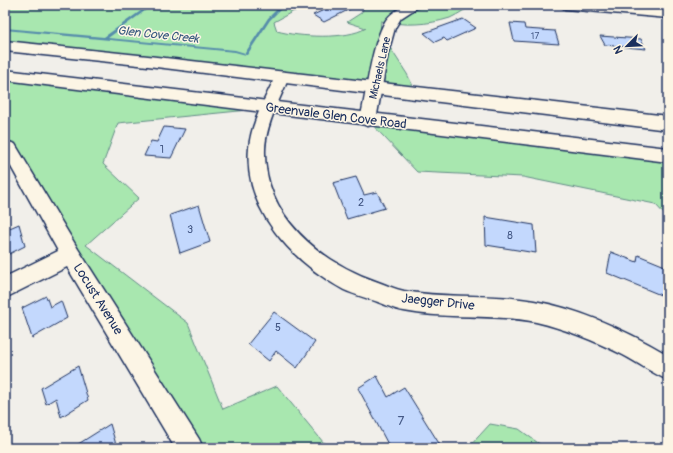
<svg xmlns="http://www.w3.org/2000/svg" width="673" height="453" viewBox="0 0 673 453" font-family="Pangolin,sans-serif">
  <rect width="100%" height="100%" fill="#f1efea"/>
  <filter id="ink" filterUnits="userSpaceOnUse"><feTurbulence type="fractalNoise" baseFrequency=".025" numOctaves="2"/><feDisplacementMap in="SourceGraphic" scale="8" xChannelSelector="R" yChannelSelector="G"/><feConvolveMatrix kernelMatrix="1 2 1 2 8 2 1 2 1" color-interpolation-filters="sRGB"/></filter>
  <g filter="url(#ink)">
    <!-- green -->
    <g fill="#a8e7af" stroke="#628b86">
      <path d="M5 5H312L292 12 274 22 277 31C298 37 347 40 366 28L347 22 361 13 366 5H409L416 7 433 5H475C466 8 459 14 450 18 428 25 404 26 381 21L380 32 407 74 416 92 5 46Z"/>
      <path d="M5 75 269 108 118 123 103 164 139 198 86 245 188 323 223 409 277 386 328 448H190L5 144Z"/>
      <path d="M368 120 668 155V218L655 204 523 177 417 172Z"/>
      <path d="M490 424 519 429 545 448H468Z"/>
    </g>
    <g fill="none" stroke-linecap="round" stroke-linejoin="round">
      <!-- stream -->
      <path fill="#568dab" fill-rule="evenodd" d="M149 5H153L108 38 235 50 245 53 268 18 281 5H285L270 20 247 55H246L235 52 5 30V28L104 37Z"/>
    </g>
    <!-- building -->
    <g fill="#c3d8fd" stroke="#1b2f5e">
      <path d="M335 5H358L324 22 313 15Z"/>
      <path d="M463 19 476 28 447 41 444 38 435 42 424 33Z"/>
      <path d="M510 23 524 24 525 29 555 31 559 44 514 41Z"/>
      <path d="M600 36 641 39 646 49 605 45Z"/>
      <path d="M164 127 185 129 171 158 144 156 151 141 157 142Z"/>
      <path d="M356 177 364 195 377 192 385 208 347 219 333 183Z"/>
      <path d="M199 205 210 242 180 253 170 215Z"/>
      <path d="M485 217 534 225 536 253 486 245Z"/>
      <path d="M19 224 25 246 5 256V230Z"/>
      <path d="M611 252 637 262 638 255 665 266 663 296 607 273Z"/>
      <path d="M46 296 50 307 61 301 67 318 32 338 22 308Z"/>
      <path d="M274 312 315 342 297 368 276 351 269 361 248 344Z"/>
      <path d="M78 366 88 400 61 417 56 398 46 404 41 388Z"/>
      <path d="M377 376 388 397 404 387 440 445 437 448H390L358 388Z"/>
      <path d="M110 424 117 448H72Z"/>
    </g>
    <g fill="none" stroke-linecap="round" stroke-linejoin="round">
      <defs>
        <g id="minor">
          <path d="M406 5H421L401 18 395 28 388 53 376 120 374 124 368 126 362 124 360 120C367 92 371 44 386 20 391 13 398 9 406 5Z"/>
          <path d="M559 5H607L668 10V18L565 9Z"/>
          <path d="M282 72 287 74 289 77C280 99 266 124 265 149 263 216 320 262 378 282 387 285 395 289 404 291 447 299 491 293 534 301 581 309 627 331 668 355V380C652 373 638 363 623 355 595 341 566 329 536 322 492 313 447 320 404 311 395 310 387 305 378 302 367 298 355 295 344 290 293 262 243 210 249 148 251 123 265 99 275 77L277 74Z"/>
          <path d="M9 142 15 144 78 249 199 439 203 448H175L67 267 5 298V277L58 251 5 156V143Z"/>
        </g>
        <g id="major">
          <path d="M5 41 148 56 668 116V130L148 66 5 51Z"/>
          <path d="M5 70 668 148V162L5 80Z"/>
        </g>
      </defs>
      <!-- minor casing -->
      <use href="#minor" stroke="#1b2f5e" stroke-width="3"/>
      <!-- major casing -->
      <use href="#major" stroke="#1b2f5e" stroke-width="3"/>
      <!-- minor -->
      <use href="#minor" fill="#fcf5e5" fill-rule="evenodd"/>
      <!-- major -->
      <use href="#major" fill="#fcf5e5" fill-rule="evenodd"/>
    </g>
  </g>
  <g text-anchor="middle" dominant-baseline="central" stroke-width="3" stroke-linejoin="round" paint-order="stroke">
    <!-- far-number labels -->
    <g font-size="9" fill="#455986">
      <text x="535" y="36">17</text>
    </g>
    <!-- far-street labels -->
    <g font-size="11" fill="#1b2f5e" stroke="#fcf5e5">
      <text transform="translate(380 68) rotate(-77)">Michaels Lane</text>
    </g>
    <!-- number labels -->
    <g font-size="11" fill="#455986">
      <text x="162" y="149">1</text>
      <text x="361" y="202">2</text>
      <text x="190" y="229">3</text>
      <text x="510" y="235">8</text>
      <text x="278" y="327">5</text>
    </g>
    <!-- far-water labels -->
    <g font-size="12" font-style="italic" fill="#34567e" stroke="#fcf5e5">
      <text transform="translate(158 35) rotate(6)">Glen Cove Creek</text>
    </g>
    <!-- street labels -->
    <g font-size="13" fill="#1b2f5e" stroke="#fcf5e5">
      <text transform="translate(336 116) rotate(7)">Greenvale Glen Cove Road</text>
      <text transform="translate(98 299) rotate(58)">Locust Avenue</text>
      <text transform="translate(438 302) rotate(6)">Jaegger Drive</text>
    </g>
    <!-- near-number labels -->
    <g font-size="13" fill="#455986">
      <text x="401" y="421">7</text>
    </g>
  </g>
  <!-- margin -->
  <rect width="673" height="453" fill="none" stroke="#fcf5e5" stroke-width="20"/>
  <rect x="10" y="10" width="653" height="433" fill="none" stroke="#1b2f5e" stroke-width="1.5" filter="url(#ink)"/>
  <!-- north arrow -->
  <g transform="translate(627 46) rotate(246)" stroke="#fcf5e5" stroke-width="3" paint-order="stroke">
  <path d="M0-3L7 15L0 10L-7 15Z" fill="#1b2f5e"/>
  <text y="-6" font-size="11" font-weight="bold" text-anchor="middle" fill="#1b2f5e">N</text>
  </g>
</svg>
